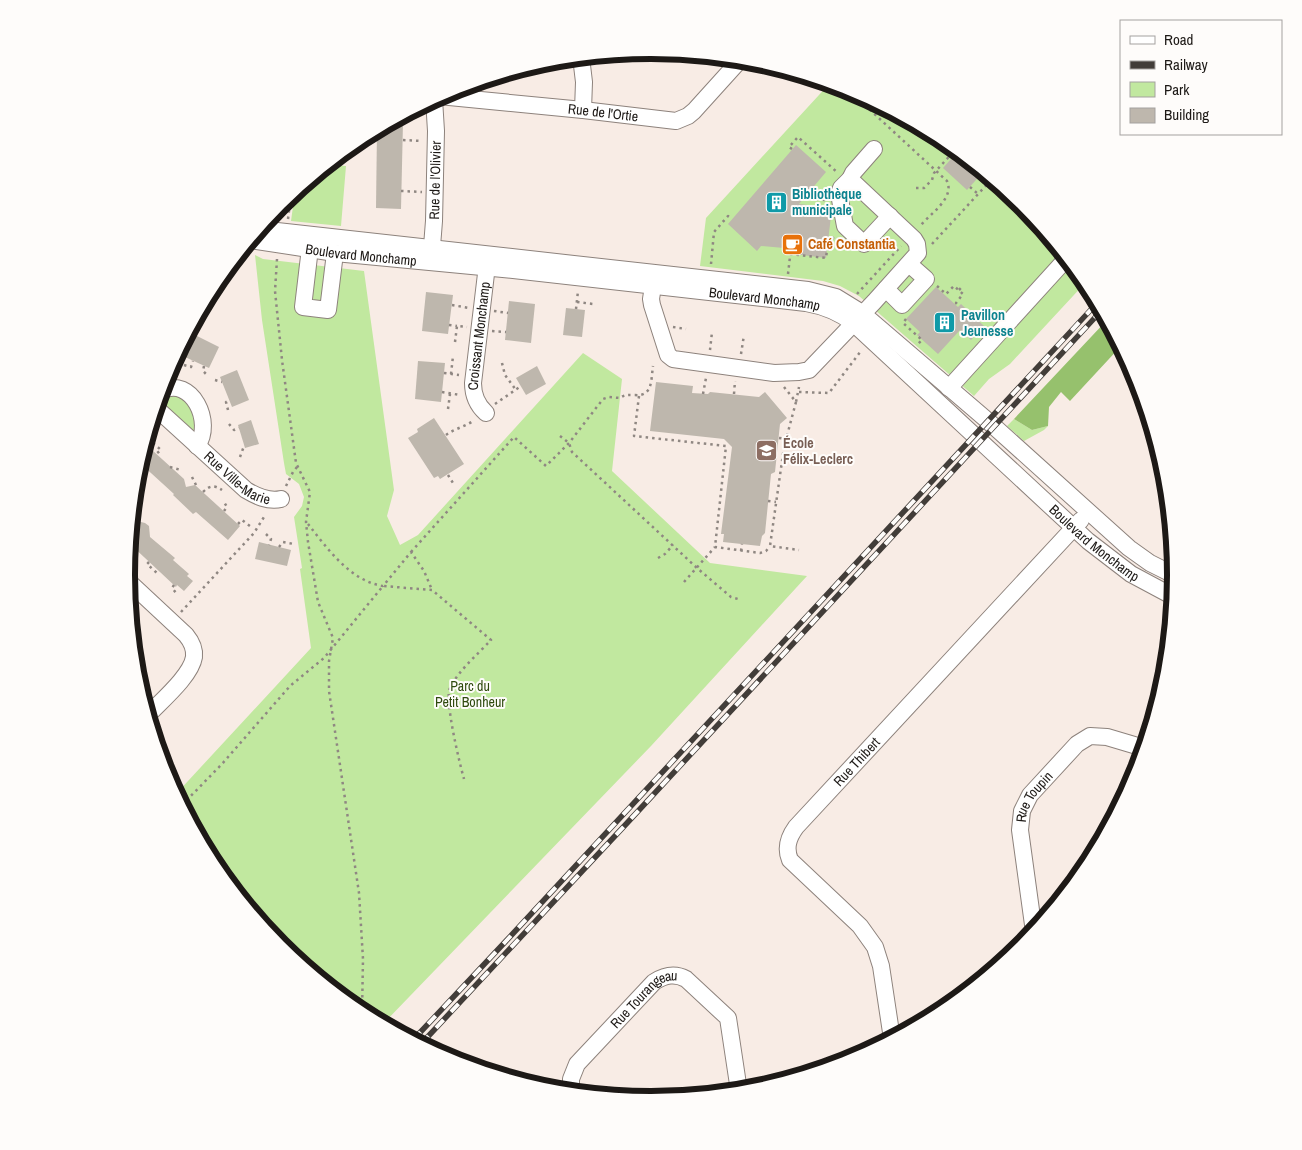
<svg xmlns="http://www.w3.org/2000/svg" width="1302" height="1150" viewBox="0 0 1302 1150" font-family="'Archivo Narrow',sans-serif">
  <rect width="100%" height="100%" fill="#f8ece5"/>
  <!-- green -->
  <g fill="#c1e89f">
    <path d="M830 83 852 90 943 139 1022 204 1086 282 1010 364 989 379 974 396 859 296 840 286 823 281 700 266 706 218Z"/>
    <path d="M332 161V165L346 166 341 226 291 221 295 192Z"/>
    <path d="M255 255 263 259 364 271 394 490 387 516 400 545 418 535 583 353 622 379 612 471 710 563 807 576 651 746 383 1024 359 1011 280 946 214 866 176 794 311 648 300 569 302 568 294 517 302 506 304 497 299 484 286 474 284 463 262 320Z"/>
    <path d="M170 396 182 397 193 410 195 431H194L162 404V399Z"/>
    <path d="M1014 419 1032 430 1048 426 1044 430 1024 441 1007 426Z"/>
  </g>
  <!-- forest -->
  <path fill="#96c16d" d="M1107 320 1121 346 1070 401 1061 392 1049 407 1048 426 1032 430 1014 419Z"/>
  <!-- building -->
  <g fill="#beb7ad">
    <path d="M390 122H403L401 209 376 208 377 129Z"/>
    <path d="M796 145 826 172 799 204 832 208 826 258 794 254 795 249 761 246 757 251 728 224Z"/>
    <path d="M958 151 983 172 967 190 943 168Z"/>
    <path d="M936 287 958 307 961 304 984 326 971 340 960 330 938 354 917 335 920 332 906 319Z"/>
    <path d="M426 292 453 295 448 334 422 331Z"/>
    <path d="M509 301 535 304 531 343 505 340Z"/>
    <path d="M566 308 585 310 582 337 563 335Z"/>
    <path d="M195 335 219 347 209 368 185 357Z"/>
    <path d="M418 361 445 363 441 402 415 399Z"/>
    <path d="M537 366 546 384 526 395 516 378Z"/>
    <path d="M237 370 249 400 232 407 220 377Z"/>
    <path d="M656 382 693 386 692 393 708 394 710 392 759 397 765 392 787 418 780 424 775 472 771 474 765 533 762 536 760 546 723 542 724 534H721L732 447 724 439 650 431Z"/>
    <path d="M434 418 464 464 440 479 438 476 434 478 408 438 418 432 417 429Z"/>
    <path d="M251 420 259 444 245 448 238 425Z"/>
    <path d="M152 450 184 479 186 487 195 485 240 526 228 540 196 512 193 514 173 495 174 494 140 463Z"/>
    <path d="M137 521 145 523 149 526 150 537 175 558 173 560 189 574 187 576 193 581 184 591 177 585 176 587 129 543 131 528Z"/>
    <path d="M259 542 291 550 287 566 255 559Z"/>
  </g>
  <g fill="none" stroke-linecap="round" stroke-linejoin="round">
    <defs>
      <g id="minor">
        <path d="M581 57 584 82 583 110"/>
        <path id="s1" d="M439 96 583 110 676 121 688 116 694 111 741 59"/>
        <path d="M874 149 853 173 850 179 841 188 839 194 845 226 864 244 890 216"/>
        <path d="M259 229 808 290 836 297 862 313 988 421 1129 548 1150 563 1176 576"/>
        <path id="s2" d="M250 240 335 253 503 269 806 303C823 306 839 312 853 323L1088 541 1131 574 1174 597"/>
        <path d="M310 248 303 307 328 310 335 253"/>
        <path id="s3" d="M431 259 434 221 436 131 434 99"/>
        <path d="M653 286 651 299 652 305 668 355 673 359 774 373 799 372 809 370 874 302 918 253 917 244 914 239 850 179"/>
        <path d="M886 289 902 305 926 279 909 264"/>
        <path d="M949 388 1067 258"/>
        <path d="M161 391C192 375 214 423 197 446"/>
        <path id="s4" d="M156 408 246 490C256 496 268 502 281 499"/>
        <path id="s5" d="M486 413C477 405 473 395 473 383L488 257"/>
        <path d="M127 580 186 635C191 641 195 648 194 657 191 676 161 701 148 715"/>
        <path id="s6" d="M1034 932 1020 830 1022 811 1030 795 1077 744 1090 736 1107 737 1144 748"/>
        <path id="s7" d="M892 1039 881 966 875 947 860 926 790 860C785 848 788 838 796 827L1081 520"/>
        <path id="s8" d="M571 1092V1079L577 1064 654 982C665 975 675 973 686 979L728 1018 739 1091"/>
      </g>
    </defs>
    <!-- minor casing -->
    <use href="#minor" stroke="#8d827c" stroke-width="18"/>
    <!-- path -->
    <g stroke="#8f8782" stroke-width="2.5" stroke-dasharray="2.5 4" stroke-linecap="butt">
      <path d="M853 90 856 97 947 181C955 198 930 214 920 226"/>
      <path d="M403 140 421 141"/>
      <path d="M792 149 789 147 798 137 838 173"/>
      <path d="M970 187 978 194"/>
      <path d="M916 188H924L932 180 934 173 956 149"/>
      <path d="M401 191 422 192"/>
      <path d="M803 198 826 200"/>
      <path d="M288 219 291 195"/>
      <path d="M932 244 992 179"/>
      <path d="M790 254 826 258 827 250 831 249 832 239 835 236"/>
      <path d="M277 259 275 291 282 360 296 463 310 492 306 522 308 542 318 602 333 638 329 661V691L359 893 363 959 362 1013"/>
      <path d="M711 264 714 232 728 216 732 219"/>
      <path d="M788 274 791 248"/>
      <path d="M937 286 946 294 954 286 963 294 956 303 959 306"/>
      <path d="M959 290 963 286"/>
      <path d="M857 294 901 246"/>
      <path d="M577 302 593 304"/>
      <path d="M452 305 469 308"/>
      <path d="M576 309 578 291"/>
      <path d="M494 311 508 313"/>
      <path d="M906 319 903 323 922 340 918 344"/>
      <path d="M977 319 986 308"/>
      <path d="M449 325 457 326"/>
      <path d="M673 327 686 329"/>
      <path d="M492 331 506 332"/>
      <path d="M455 342 457 326 467 327"/>
      <path d="M710 350 712 332"/>
      <path d="M741 354 744 335"/>
      <path d="M502 363 505 375 516 390"/>
      <path d="M184 365 191 367 193 361"/>
      <path d="M204 366 203 371 206 374"/>
      <path d="M444 373 459 375"/>
      <path d="M451 374 453 356"/>
      <path d="M215 380 222 382"/>
      <path d="M784 387 796 402 799 387"/>
      <path d="M442 392 460 395"/>
      <path d="M799 392 829 393 861 351"/>
      <path d="M703 394 706 378"/>
      <path d="M734 394 735 381"/>
      <path d="M639 396 634 436 726 446 715 547 760 553 766 551 770 546"/>
      <path d="M796 402 784 447 770 546 799 550"/>
      <path d="M495 404 521 386"/>
      <path d="M448 409 450 394"/>
      <path d="M228 410 226 402 230 400"/>
      <path d="M229 424 234 430 239 428"/>
      <path d="M446 435C454 429 464 427 473 421"/>
      <path d="M560 436 569 443 572 452 697 568 731 597 738 599"/>
      <path d="M779 438 787 439"/>
      <path d="M153 443 161 450 156 454"/>
      <path d="M240 457 244 446"/>
      <path d="M170 467 181 470"/>
      <path d="M448 475 453 483"/>
      <path d="M192 477 197 487"/>
      <path d="M286 486 293 472 297 467"/>
      <path d="M203 492C210 485 214 485 222 490"/>
      <path d="M768 501 776 502"/>
      <path d="M224 511 227 507 224 502"/>
      <path d="M238 524 242 520 250 526"/>
      <path d="M308 524C327 548 350 581 383 586L411 552 424 571 432 590"/>
      <path d="M266 534 271 539 269 545"/>
      <path d="M279 547 283 542 294 544"/>
      <path d="M741 551 742 544"/>
      <path d="M411 552 514 437 546 466 569 443 603 399 609 397 620 398C625 394 629 395 635 395 653 397 651 379 653 366"/>
      <path d="M658 558 665 554 673 545"/>
      <path d="M149 562 147 564 157 573"/>
      <path d="M684 582 715 547"/>
      <path d="M174 585 172 588 177 594"/>
      <path d="M181 612 254 533 264 517"/>
      <path d="M182 805 222 764 290 686 324 658 383 586 432 590 491 640C478 654 458 671 450 688 444 699 460 765 464 779"/>
    </g>
    <!-- minor -->
    <use href="#minor" stroke="#fff" stroke-width="16"/>
    <defs>
      <g id="rail">
        <path d="M413 1040 506 941 1098 302"/>
        <path d="M421 1044 628 822 1102 310"/>
      </g>
    </defs>
    <!-- rail casing -->
    <use href="#rail" stroke="#423d39" stroke-width="5.5"/>
    <!-- rail -->
    <use href="#rail" stroke="#fefcfa" stroke-width="4" stroke-dasharray="11" stroke-linecap="butt"/>
  </g>
  <!-- icons -->
  <defs>
    <symbol id="building-square" viewBox="-11 -11 22 22"><rect x="-9" y="-9" width="18" height="18" rx="4" fill="#0f9aa8" stroke="#fefcfa"/><path d="M-4-6H4V6H1V3H-1V6H-4ZM-2.5-4.3h1.7v1.8h-1.7ZM.8-4.3h1.7v1.8H.8ZM-2.5-1h1.7V.8h-1.7ZM.8-1h1.7V.8H.8Z" fill="#fff"/></symbol>
    <symbol id="cafe-square" viewBox="-11 -11 22 22"><rect x="-9" y="-9" width="18" height="18" rx="4" fill="#e8710a" stroke="#fefcfa"/><path d="M-5.5-4.5H6V0H3Q3 3.5 0 3.5H-2.5Q-5.5 3.5-5.5 0ZM3-3.2v2h1.7v-2ZM-6 4.5H4V6H-6Z" fill="#fff"/></symbol>
    <symbol id="school-square" viewBox="-11 -11 22 22"><rect x="-9" y="-9" width="18" height="18" rx="4" fill="#8d6e63" stroke="#fefcfa"/><path d="M0-5L7-2L0 1L-7-2ZM-4 1L0 2.5L4 1V4Q0 6-4 4Z" fill="#fff"/></symbol>
  </defs>
  <g fill-rule="evenodd">
    <use href="#building-square" x="764" y="190" width="25" height="25"/>
    <use href="#cafe-square" x="780" y="232" width="25" height="25"/>
    <use href="#building-square" x="932" y="310" width="25" height="25"/>
    <use href="#school-square" x="754" y="438" width="25" height="25"/>
  </g>
  <g text-anchor="middle" dominant-baseline="central" stroke-width="4" stroke-linejoin="round" paint-order="stroke">
    <!-- street labels -->
    <g font-size="14" fill="#1d1916" stroke="#fefcfa">
      <text stroke="none"><textPath href="#s1" startOffset="165">Rue de l'Ortie</textPath></text>
      <text stroke="none"><textPath href="#s3" startOffset="79">Rue de l'Olivier</textPath></text>
      <text stroke="none"><textPath href="#s2" startOffset="112">Boulevard Monchamp</textPath></text>
      <text stroke="none"><textPath href="#s2" startOffset="518">Boulevard Monchamp</textPath></text>
      <text stroke="none"><textPath href="#s5" startOffset="81">Croissant Monchamp</textPath></text>
      <text stroke="none"><textPath href="#s4" startOffset="108">Rue Ville-Marie</textPath></text>
      <text stroke="none"><textPath href="#s2" startOffset="938">Boulevard Monchamp</textPath></text>
      <text stroke="none"><textPath href="#s7" startOffset="340">Rue Thibert</textPath></text>
      <text stroke="none"><textPath href="#s6" startOffset="140">Rue Toupin</textPath></text>
      <text stroke="none"><textPath href="#s8" startOffset="124">Rue Tourangeau</textPath></text>
    </g>
    <!-- culture labels -->
    <g font-size="14" font-weight="bold" fill="#0d838f" stroke="#fefcfa" text-anchor="start">
      <text x="792" y="194">Bibliothèque<tspan x="792" dy="16">municipale</tspan></text>
      <text x="961" y="315">Pavillon<tspan x="961" dy="16">Jeunesse</tspan></text>
    </g>
    <!-- food labels -->
    <g font-size="14" font-weight="bold" fill="#c56008" stroke="#fefcfa" text-anchor="start">
      <text x="808" y="244">Café Constantia</text>
    </g>
    <!-- education labels -->
    <g font-size="14" font-weight="bold" fill="#785e54" stroke="#fefcfa" text-anchor="start">
      <text x="783" y="443">École<tspan x="783" dy="16">Félix-Leclerc</tspan></text>
    </g>
    <!-- park labels -->
    <g font-size="14" fill="#2f4a0e" stroke="#fefcfa">
      <text x="470" y="686">Parc du<tspan x="470" dy="16">Petit Bonheur</tspan></text>
    </g>
  </g>
  <!-- crop -->
  <path d="M0 0H1302V1150H0ZM135 575a516 516 0 1 1 1032 0a516 516 0 1 1-1032 0Z" fill="#fefcfa" fill-rule="evenodd"/>
  <path fill="none" stroke="#1d1916" stroke-width="6" d="M135 575a516 516 0 1 1 1032 0a516 516 0 1 1-1032 0Z"/>
  <!-- legend -->
  <rect x="1120" y="20" width="162" height="115" fill="#fefcfa" stroke="#a4a19f"/>
  <rect x="1130" y="36" width="25" height="8" fill="#ffffff" stroke="#a4a19f"/>
  <text x="1164" y="45" font-size="15" fill="#1d1916">Road</text>
  <rect x="1130" y="61" width="25" height="8" fill="#423d39" stroke="#a4a19f"/>
  <text x="1164" y="70" font-size="15" fill="#1d1916">Railway</text>
  <rect x="1130" y="82" width="25" height="15" fill="#c1e89f" stroke="#a4a19f"/>
  <text x="1164" y="95" font-size="15" fill="#1d1916">Park</text>
  <rect x="1130" y="108" width="25" height="15" fill="#beb7ad" stroke="#a4a19f"/>
  <text x="1164" y="120" font-size="15" fill="#1d1916">Building</text>
</svg>
